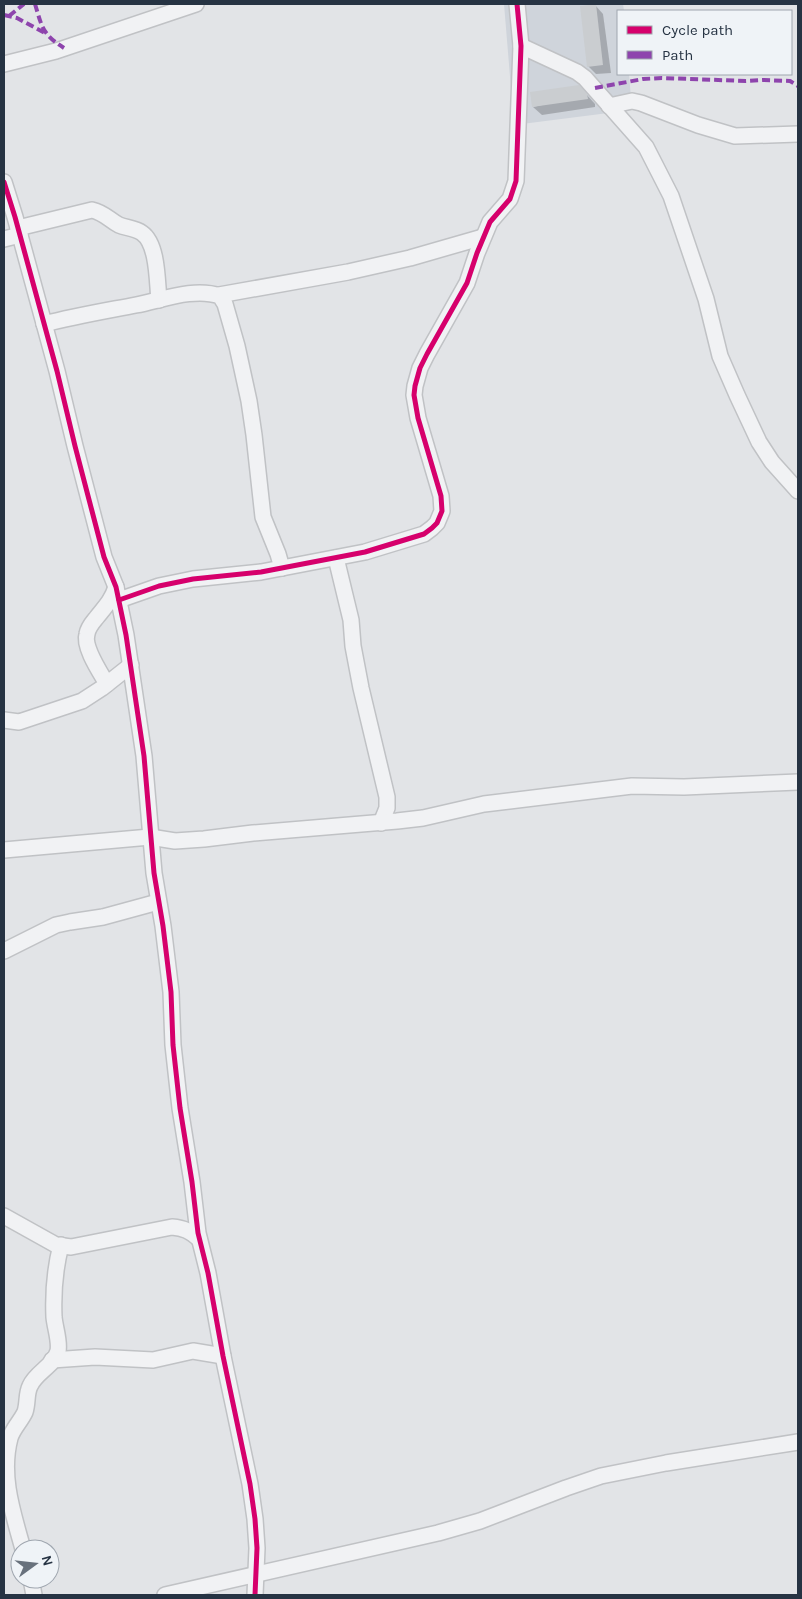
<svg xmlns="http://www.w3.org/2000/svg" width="802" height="1599" viewBox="0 0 802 1599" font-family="Karla,sans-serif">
  <rect width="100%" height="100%" fill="#e2e4e7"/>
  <!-- built -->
  <path fill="#cfd4db" d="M504 4H623L624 11H618V74H629L632 110 514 125Z"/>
  <!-- shadow -->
  <g fill="#0003">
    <path d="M595 5 603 14 611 73 596 74 588 66Z"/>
    <path d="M587 95 595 104V107L542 115 533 107Z"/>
  </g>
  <!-- building -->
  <g fill="#cacdd0">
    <path d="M596 4 603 65 587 67 580 6Z"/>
    <path d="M579 85 587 94 588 99 532 107 530 92Z"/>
  </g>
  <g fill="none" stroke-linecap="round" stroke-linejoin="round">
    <defs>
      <g id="minor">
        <path d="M521 46 577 72 585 78 646 147 671 196 706 299 720 356 737 395 759 442 772 462 798 491"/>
        <path d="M4 64 56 51 196 4"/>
        <path d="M609 106 632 101 641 103 698 125 735 136 798 134"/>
        <path d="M4 182 15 217 57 371 75 446 104 557 116 587 126 635 144 756 154 873 163 926 171 992 173 1045 180 1108 192 1182 198 1233 208 1273 223 1356 250 1484 255 1519 257 1548 255 1595"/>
        <path d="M18 228 92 210C105 213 109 220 119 225 126 228 135 228 142 233 158 244 157 282 159 300"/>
        <path d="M4 239 20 235"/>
        <path d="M219 295 348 272 410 258 483 237"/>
        <path d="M44 324C75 316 105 311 136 305 162 300 194 287 220 296L225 304 237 346 249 401 254 435 263 517 278 554 282 568"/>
        <path d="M336 558 351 620 353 646 361 688 387 797V808L381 823"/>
        <path d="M119 600 159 586 193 579 261 572 365 552 424 534 432 528 437 523 442 511 441 496 418 418 414 395 415 386 420 368 427 354 467 283 477 253 490 222 510 199 516 181 521 46 517 4"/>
        <path d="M107 684C100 672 83 647 87 634 88 627 93 622 97 617 105 607 112 600 116 587"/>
        <path d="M4 720 19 722 82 701 102 688 131 665"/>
        <path d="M4 850 150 837 175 841 204 839 253 833 397 821 423 818 484 804 632 786 684 787 798 782"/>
        <path d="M4 951 56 925 70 922 103 917 158 902"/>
        <path d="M4 1216 56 1245 71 1247 172 1227C184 1228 190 1231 199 1239"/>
        <path d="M52 1360 95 1357 153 1360 193 1351 223 1356"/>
        <path d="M23 1549C13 1513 0 1476 10 1438 13 1428 21 1421 25 1412 28 1403 26 1394 30 1386 36 1372 54 1366 58 1351 60 1341 55 1328 54 1317 53 1293 55 1268 61 1245"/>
        <path d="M31 1579 34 1595"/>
        <path d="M165 1595 438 1533 480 1521 566 1488 601 1476 666 1463 798 1442"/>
      </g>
    </defs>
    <!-- minor casing -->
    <use href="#minor" stroke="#c0c2c5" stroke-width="18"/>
    <!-- minor -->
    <use href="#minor" stroke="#f1f2f4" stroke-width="15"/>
    <!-- quiet -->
    <g stroke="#8e44ad" stroke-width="4" stroke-dasharray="8 4" stroke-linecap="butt">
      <path d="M35 4C42 27 42 34 64 48"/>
      <path d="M4 15 17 18 45 33"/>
      <path d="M9 16 24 4"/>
      <path d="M595 88 643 79 662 78 746 81 764 80 790 81 798 86"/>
    </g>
    <defs>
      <g id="cycleway">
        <path d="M4 182 15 217 57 371 75 446 104 557 116 587 126 635 144 756 154 873 163 926 171 992 173 1045 180 1108 192 1182 198 1233 208 1273 223 1356 250 1484 255 1519 257 1548 255 1595"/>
        <path d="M119 600 159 586 193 579 261 572 365 552 424 534 432 528 437 523 442 511 441 496 418 418 414 395 415 386 420 368 427 354 467 283 477 253 490 222 510 199 516 181 521 46 517 4"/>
      </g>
    </defs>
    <!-- cycleway casing -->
    <use href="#cycleway" stroke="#eff3f7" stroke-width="8"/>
    <!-- cycleway -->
    <use href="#cycleway" stroke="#d6006c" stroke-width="5"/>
  </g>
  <!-- border -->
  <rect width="802" height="1599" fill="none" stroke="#263343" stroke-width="10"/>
  <!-- legend -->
  <rect x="617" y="10" width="175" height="65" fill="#eff3f7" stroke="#9fa6af"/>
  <rect x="627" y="26" width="25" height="8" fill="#d6006c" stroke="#9fa6af"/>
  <text x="662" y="35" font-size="15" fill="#263343">Cycle path</text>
  <rect x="627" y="51" width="25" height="8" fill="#8e44ad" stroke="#9fa6af"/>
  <text x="662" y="60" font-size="15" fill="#263343">Path</text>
  <!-- north arrow -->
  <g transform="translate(35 1564) rotate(75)"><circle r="24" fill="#eff3f7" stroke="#9fa6af"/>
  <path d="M0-4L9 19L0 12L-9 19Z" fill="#68717c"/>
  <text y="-8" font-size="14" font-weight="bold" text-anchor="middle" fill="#263343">N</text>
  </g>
</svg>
